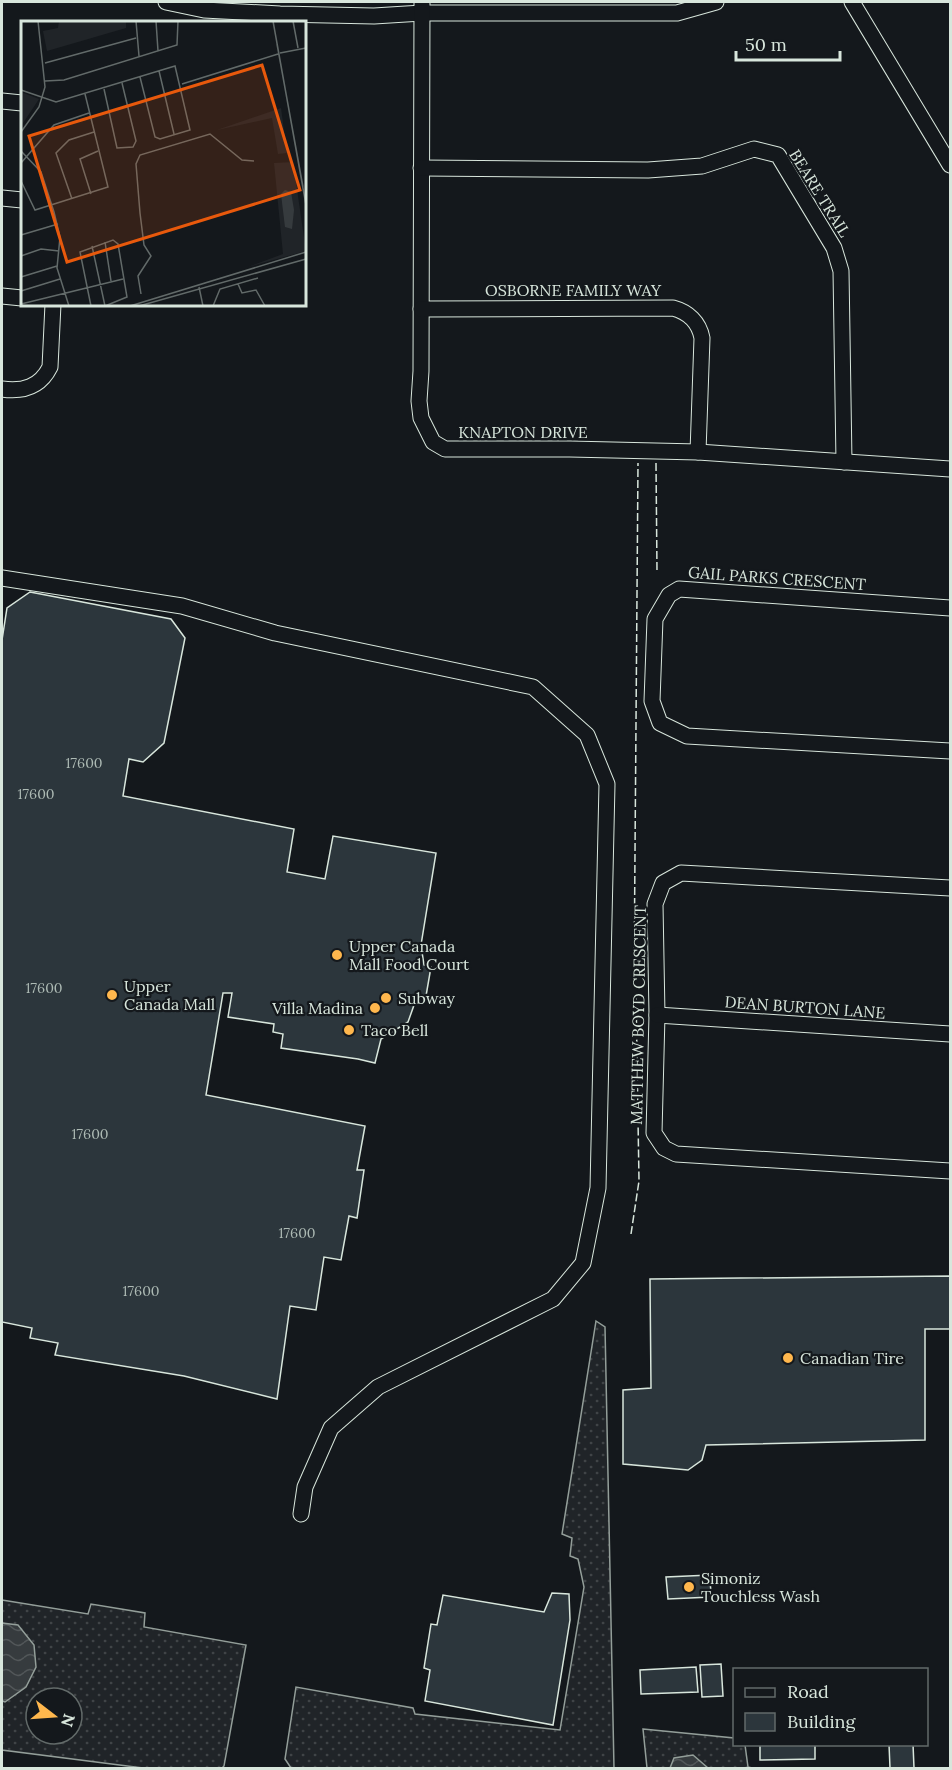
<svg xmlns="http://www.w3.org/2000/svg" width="952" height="1770" viewBox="0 0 952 1770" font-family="Lora,serif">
  <defs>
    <pattern id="grass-dots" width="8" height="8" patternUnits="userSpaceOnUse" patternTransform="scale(1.5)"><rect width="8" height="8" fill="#202428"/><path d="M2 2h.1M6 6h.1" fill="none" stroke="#404447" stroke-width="1.8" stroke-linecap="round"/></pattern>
    <pattern id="water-waves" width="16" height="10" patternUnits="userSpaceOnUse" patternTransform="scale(1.5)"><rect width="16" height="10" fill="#363b3e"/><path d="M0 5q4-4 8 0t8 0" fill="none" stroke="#525759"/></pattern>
  </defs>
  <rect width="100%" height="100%" fill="#14181c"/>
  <!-- grass -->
  <g fill="url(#grass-dots)" stroke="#939e99" stroke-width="1.5" fill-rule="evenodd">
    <path d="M596 1321 605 1327 614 1768H291L285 1759 296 1687 413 1708 415 1714 560 1730 584 1587 578 1559 570 1556 572 1538 562 1534Z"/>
    <path d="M2 1600 88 1614 91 1604 145 1613 144 1627 246 1645 224 1766 222 1768H143L2 1750ZM36 1698H72V1734H36Z"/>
    <path d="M643 1729 734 1738V1744L745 1745 748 1767 752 1768H647Z"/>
  </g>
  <!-- water -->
  <g fill="url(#water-waves)" stroke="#939e99" stroke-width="1.5">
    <path d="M2 1623 18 1625 34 1645 36 1667 26 1687 5 1702 2 1701Z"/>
    <path d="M693 1755 708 1768H670L674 1758Z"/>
  </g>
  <!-- building -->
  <g fill="#2c363c" stroke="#d8e6dc" stroke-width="1.5">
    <path d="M30 592 171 619 185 638 164 743 143 762 129 759 123 796 294 829 287 872 325 879 333 836 436 853 421 945 424 965 431 967 426 996 418 994 408 1022 381 1039 375 1063 358 1059 281 1048 283 1034 273 1032 274 1024 228 1017 232 993H223L206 1095 365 1126 357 1170H364L357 1218 349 1216 341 1260 324 1257 316 1310 290 1306 277 1399 184 1376 55 1355 58 1343 30 1338 32 1328 2 1322V640L7 608Z"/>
    <path d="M950 1276V1329H925V1440L706 1445 702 1460 688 1470 623 1464V1390L651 1388 650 1279Z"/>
    <path d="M710 1575 711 1597 668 1599 666 1577Z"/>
    <path d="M552 1593 569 1594 570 1620 553 1725 425 1701 430 1670 424 1668 431 1624 437 1625 443 1595 544 1612Z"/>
    <path d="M721 1664 723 1696 702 1697 700 1665Z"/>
    <path d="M696 1667 698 1692 641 1694 640 1670Z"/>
    <path d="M760 1744H815V1759L760 1760Z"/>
    <path d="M889 1744H913L914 1768H890Z"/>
  </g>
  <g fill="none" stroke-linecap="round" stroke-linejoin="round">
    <defs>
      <g id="minor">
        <path d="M166 2 204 10 280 14 374 16 422 13H677L716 2"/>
        <path d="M422 2 421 371 419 401 421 418 433 442 445 449H570L698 452 950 469"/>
        <path d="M852 2 950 165"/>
        <path d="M2 101 22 103"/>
        <path d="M421 168 648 170 702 166 754 149 778 155 834 248 841 271 844 462"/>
        <path d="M2 198 22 200"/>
        <path d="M2 296 22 298"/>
        <path d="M421 309 673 308C688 312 699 322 702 338L698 452"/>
        <path d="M2 389C23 392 40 387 50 367L53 304"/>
        <path d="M2 578 182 606 275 633 533 687 587 735 607 784 598 1188 583 1263 553 1299 378 1387 331 1428 305 1487 301 1514"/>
        <path d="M950 608 679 589 669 595 655 619 652 701 660 723 687 736 950 751"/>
        <path d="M950 888 681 873 663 883 655 904 657 1015 654 1133 664 1148 676 1154 950 1171"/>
        <path d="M657 1015 950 1034"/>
      </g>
    </defs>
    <!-- minor casing -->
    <use href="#minor" stroke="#d8e6dc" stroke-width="17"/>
    <!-- minor -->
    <use href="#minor" stroke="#14181c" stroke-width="15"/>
    <!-- fence -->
    <g stroke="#d8e6dc" stroke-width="1.5" stroke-dasharray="8 3" stroke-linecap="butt">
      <path d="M656 463 657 571"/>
      <path d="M634 983 638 463"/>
      <path d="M631 1234 639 1181 636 995"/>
    </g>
  </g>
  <!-- markers -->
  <g fill="#ffb74d" stroke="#14181c" stroke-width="2">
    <circle cx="337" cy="955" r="6"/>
    <circle cx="112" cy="995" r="6"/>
    <circle cx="386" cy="998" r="6"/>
    <circle cx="375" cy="1008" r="6"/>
    <circle cx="349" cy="1030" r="6"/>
    <circle cx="788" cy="1358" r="6"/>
    <circle cx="689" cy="1587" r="6"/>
  </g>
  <g text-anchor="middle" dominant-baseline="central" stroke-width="4.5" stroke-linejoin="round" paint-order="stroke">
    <!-- number labels -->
    <g font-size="14" fill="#adbab4">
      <text x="84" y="763">17600</text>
      <text x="36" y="794">17600</text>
      <text x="44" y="988">17600</text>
      <text x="90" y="1134">17600</text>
      <text x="297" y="1233">17600</text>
      <text x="141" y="1291">17600</text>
    </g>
    <!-- street labels -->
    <g font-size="16" fill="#d8e6dc" stroke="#14181c">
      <text transform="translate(820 193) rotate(58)">BEARE TRAIL</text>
      <text x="573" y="290">OSBORNE FAMILY WAY</text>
      <text x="523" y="432">KNAPTON DRIVE</text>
      <text transform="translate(777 578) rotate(4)">GAIL PARKS CRESCENT</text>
      <text transform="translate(805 1007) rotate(4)">DEAN BURTON LANE</text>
      <text transform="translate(638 1015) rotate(-89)">MATTHEW BOYD CRESCENT</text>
    </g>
    <!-- poi labels -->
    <g font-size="16" fill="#d8e6dc" stroke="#14181c" text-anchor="start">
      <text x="349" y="946">Upper Canada<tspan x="349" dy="18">Mall Food Court</tspan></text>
      <text x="124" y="986">Upper<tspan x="124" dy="18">Canada Mall</tspan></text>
      <text x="398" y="998">Subway</text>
      <text x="363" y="1008" text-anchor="end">Villa Madina</text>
      <text x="361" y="1030">Taco Bell</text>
      <text x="800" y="1358">Canadian Tire</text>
      <text x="701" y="1578">Simoniz<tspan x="701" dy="18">Touchless Wash</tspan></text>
    </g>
  </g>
  <!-- overview -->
  <g transform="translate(21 21)">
    <rect width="285" height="285" fill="#14181c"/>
    <path d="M260 87 266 132 257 133 251 97 196 109ZM272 141 285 230 227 246 262 233 253 142Z" fill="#202428"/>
    <path d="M38 0H105V7L26 30 22 10 37 7ZM0 71 18 78 0 105Z" fill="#202428"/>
    <path d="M264 169 270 171 273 189 271 208 264 206 260 173Z" fill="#363b3e"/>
    <path fill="none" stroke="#626a69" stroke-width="1.5" d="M115 0 118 35M135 0 137 30M252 0 285 184M272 0 277 27M256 23 282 166M259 32 285 27M24 42 115 17M138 50 153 113M24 60 43 59 156 24 157 0M161 63 257 33M83 68 96 127 112 126 115 120 101 62M0 69 35 81 154 45 169 109 139 118 134 116 119 56M0 111 18 86 24 66 17 0M0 130 20 151 33 191 39 216 36 247 48 285M0 142 33 104 68 92M0 160 14 189 87 166 64 73M70 173 59 138 77 130M51 178 35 132 48 119 73 111M0 214 37 203M84 221 90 260M71 225 84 285M0 235 20 228 38 230M0 256 36 245M217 263 221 272 235 269 244 285M178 266 182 285M0 270 39 258M120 273 117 255 130 235 123 224 119 192 115 143 119 134 189 113 221 139 233 140M0 283 102 258M70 285 59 231 92 219 97 223 106 276 84 285M109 285 285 231M118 285 285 238M192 285 199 268 237 257"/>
    <path fill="#e8590c" fill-opacity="0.15" stroke="#e8590c" stroke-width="3" d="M241 44 279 169 46 241 8 115Z"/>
    <rect width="285" height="285" fill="none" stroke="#d8e6dc" stroke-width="3"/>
  </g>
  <!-- border -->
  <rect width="952" height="1770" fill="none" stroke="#d8e6dc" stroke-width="6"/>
  <!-- legend -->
  <rect x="733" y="1668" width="195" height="78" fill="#14181c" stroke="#626a69" stroke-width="1.5"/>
  <rect x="745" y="1688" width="30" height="9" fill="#14181c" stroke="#626a69" stroke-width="1.5"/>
  <text x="787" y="1698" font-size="18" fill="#d8e6dc">Road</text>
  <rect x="745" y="1713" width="30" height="18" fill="#2c363c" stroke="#626a69" stroke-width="1.5"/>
  <text x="787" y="1728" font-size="18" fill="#d8e6dc">Building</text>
  <!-- north arrow -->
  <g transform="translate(54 1716) rotate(107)"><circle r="28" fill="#14181c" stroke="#626a69" stroke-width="1.5"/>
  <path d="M0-4.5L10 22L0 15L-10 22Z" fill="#ffb74d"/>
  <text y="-9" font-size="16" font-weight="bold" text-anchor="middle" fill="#d8e6dc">N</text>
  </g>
  <!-- scale -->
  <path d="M736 51v9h104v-9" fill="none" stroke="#d8e6dc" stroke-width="3"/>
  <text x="745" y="51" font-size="18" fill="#d8e6dc" stroke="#14181c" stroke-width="4.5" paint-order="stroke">50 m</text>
</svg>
